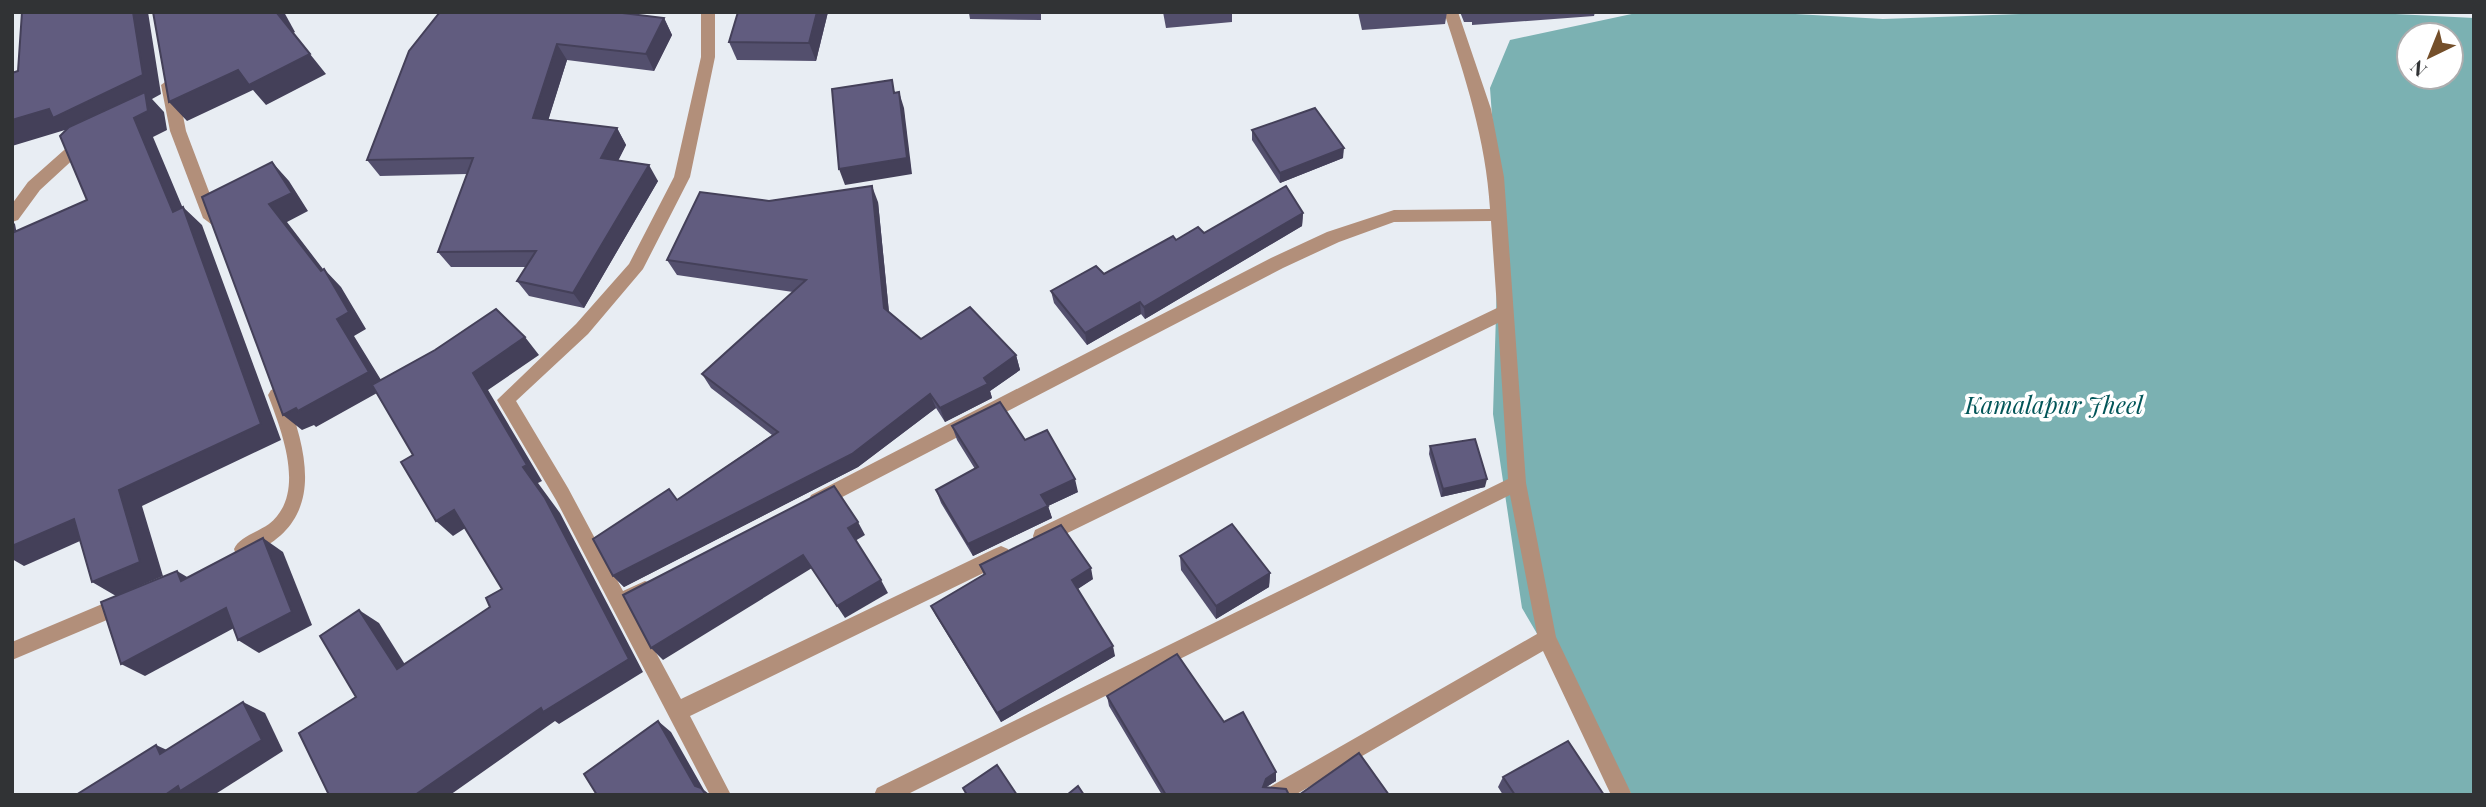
<svg xmlns="http://www.w3.org/2000/svg" width="2486" height="807" viewBox="0 0 2486 807" font-family="'Playfair Display',serif">
  <rect width="100%" height="100%" fill="#e8edf3"/>
  <!-- water -->
  <path fill="#7bb1b2" fill-rule="evenodd" d="M1641 12H1760L1883 19 2072 12H2356L2474 18V795H1632L1522 608 1493 414 1499 214 1490 88 1510 40ZM2409 35H2451V77H2409Z"/>
  <g fill="none" stroke-linecap="round" stroke-linejoin="round">
    <!-- minor -->
    <g fill="#b28f7a" fill-rule="evenodd">
      <path d="M701 12H715V57L690 177 643 269 588 334 516 401 568 488 623 591 645 581 652 584 654 590 652 596 631 606 681 699 994 549 1001 546 1008 549 1010 555 1008 561 690 716 731 795H710L556 500 497 400 576 324 629 264 674 177 701 57Z"/>
      <path d="M1444 12H1458L1491 109 1504 177 1526 483 1556 637 1632 795H1611L1543 651 1295 795H1265L1268 788 1537 634 1510 495 906 795H874L877 788 1508 479 1498 323 1049 542 1042 544 1035 542 1033 536 1035 530 1497 308 1491 221 1394 222 1339 242 1283 268 823 507 817 509 811 507 808 501 811 495 1271 258 1327 232 1394 210 1490 209C1486 140 1465 77 1444 12Z"/>
      <path d="M169 79 177 85 186 131 219 218 211 224 203 218 170 131 161 85Z"/>
      <path d="M86 133 91 135 94 139 91 143 40 190 18 220 12 222V204L28 182 81 135Z"/>
      <path d="M277 388 283 390 286 395C311 462 324 527 243 557L236 555 234 549C239 537 258 532 269 524 307 494 282 432 268 395L271 390Z"/>
      <path d="M126 594 133 597 136 603 133 609 12 660V642Z"/>
    </g>
  </g>
  <!-- wall -->
  <g fill="#534f6d">
    <path d="M440 12 664 18 672 35 654 71 567 60 548 120 617 128 626 145 618 161 658 181 584 308 529 296 517 281 527 267H451L438 252 467 174 380 176 367 160Z"/>
    <path d="M828 12 816 61 737 60 729 42Z"/>
    <path d="M945 12H1041V20L970 19 969 13Z"/>
    <path d="M1163 12H1232V22L1166 28Z"/>
    <path d="M1358 12H1447L1445 24 1362 30Z"/>
    <path d="M1460 12H1595L1594 16 1472 25V22H1464Z"/>
    <path d="M1252 130 1343 158 1280 183 1252 140Z"/>
    <path d="M769 201 878 202 889 312 921 339 1016 355 1020 370 990 391 992 398 945 422 936 408 858 467 624 587 613 576 677 500 772 435 711 388 702 374 793 292 677 275 667 260Z"/>
    <path d="M1303 213 1302 226 1145 319 1141 314 1087 345 1054 303 1051 291 1104 274 1176 240Z"/>
    <path d="M952 426 1025 440 1078 492 1048 506 1052 518 973 556 941 503 936 490 975 469 957 440Z"/>
    <path d="M1430 446 1485 487 1441 497 1429 454Z"/>
    <path d="M1180 556 1270 573 1269 587 1216 619 1181 570Z"/>
    <path d="M980 565 1093 579 1077 589 1115 656 1001 722 936 616 931 606 984 575Z"/>
    <path d="M1107 696 1224 722 1276 772V781L1265 788 1289 795H1162L1109 706Z"/>
    <path d="M1503 777 1604 795H1503L1498 787Z"/>
  </g>
  <!-- shaded-wall -->
  <g fill="#444059">
    <path d="M133 12H148L161 94 152 99 164 112 167 130 153 137 187 218 183 207 202 225 281 440 142 506 163 576 116 596 92 582 119 490 261 424 73 137 65 130 12 146V120L49 109Z"/>
    <path d="M278 12H284L295 32 293 33 277 13Z"/>
    <path d="M817 12H828L816 61 809 43Z"/>
    <path d="M664 18 672 35 654 71 646 54Z"/>
    <path d="M557 44 567 60 544 134 533 118Z"/>
    <path d="M310 54 326 74 266 105 253 90 187 121 169 102 238 70Z"/>
    <path d="M899 92 904 108 912 174 845 185 839 169Z"/>
    <path d="M617 128 626 145 611 174 601 158Z"/>
    <path d="M1344 148 1343 158 1280 183V173Z"/>
    <path d="M272 162 289 181 308 211 287 222 326 273 324 269 341 287 366 329 354 336 386 388 316 427 314 425 302 430 283 415 337 319 269 204Z"/>
    <path d="M649 165 658 181 584 308 573 293Z"/>
    <path d="M872 186 878 202 890 323 884 308Z"/>
    <path d="M1303 213 1302 226 1145 319 1144 307Z"/>
    <path d="M12 221 15 224 21 257 12 251Z"/>
    <path d="M1140 302 1141 314 1087 345 1085 333Z"/>
    <path d="M525 337 539 355 488 390 542 481 538 483 560 513 643 672 559 724 555 721 450 795H415L541 708 473 373Z"/>
    <path d="M1016 355 1020 370 990 391 992 398 945 422 940 408Z"/>
    <path d="M930 394 936 408 858 467 624 587 613 576Z"/>
    <path d="M1075 479 1078 492 1048 506 1052 518 973 556 968 544 1041 495Z"/>
    <path d="M1487 479 1485 487 1441 497 1443 489Z"/>
    <path d="M454 510 470 525 453 536 436 521Z"/>
    <path d="M74 519 98 533 24 566 12 559V546Z"/>
    <path d="M858 522 865 535 855 541 848 528Z"/>
    <path d="M263 538 283 552 312 625 259 653 238 640Z"/>
    <path d="M803 555 812 568 663 660 651 648Z"/>
    <path d="M1091 568 1093 579 1075 591 1072 580Z"/>
    <path d="M177 571 199 584 181 581Z"/>
    <path d="M1270 573 1269 587 1216 619V606Z"/>
    <path d="M881 580 888 593 845 618 837 606Z"/>
    <path d="M226 608 247 621 145 676 121 664Z"/>
    <path d="M359 610 379 623 416 682 397 669Z"/>
    <path d="M1113 646 1115 656 1001 722 997 713Z"/>
    <path d="M243 702 265 713 283 751 214 795H165Z"/>
    <path d="M658 721 671 732 704 790 710 795H706L695 786Z"/>
    <path d="M156 745 180 756 160 754Z"/>
    <path d="M1276 772V781L1266 787 1263 795V787L1266 779Z"/>
  </g>
  <!-- building -->
  <g fill="#615c7f" stroke="#444059" stroke-width="2">
    <path d="M22 12H133L143 75 53 118 49 109 12 120V73L18 71Z"/>
    <path d="M153 12H278L277 13 310 54 249 85 238 70 169 102Z"/>
    <path d="M440 12H614L664 18 646 54 557 44 533 118 617 128 601 158 649 165 573 293 517 281 536 251 438 252 473 158 367 160 409 51Z"/>
    <path d="M738 12H817L809 43 729 42Z"/>
    <path d="M892 80 894 93 899 92 907 158 839 169 832 89Z"/>
    <path d="M145 92 148 111 134 118 173 212 183 207 261 424 119 490 140 562 92 582 74 519 12 546V233L87 200 60 136 69 127Z"/>
    <path d="M1315 108 1344 148 1280 173 1252 130Z"/>
    <path d="M272 162 292 193 269 204 321 271 324 269 349 312 337 319 369 372 298 411 296 408 283 415 202 197Z"/>
    <path d="M872 186 884 308 921 339 970 307 1016 355 984 378 988 384 940 408 930 394 852 454 613 576 593 539 669 489 677 500 778 432 702 374 806 280 667 260 700 192 769 201Z"/>
    <path d="M1286 186 1303 213 1144 307 1140 302 1085 333 1051 291 1096 266 1104 274 1173 236 1176 240 1198 227 1204 233Z"/>
    <path d="M496 309 525 337 473 373 527 465 523 467 545 498 629 659 543 712 541 708 415 795H329L299 733 356 697 320 636 359 610 397 669 490 607 486 598 502 589 454 510 436 521 401 462 413 455 372 385 435 350Z"/>
    <path d="M1000 402 1025 440 1047 430 1075 479 1041 495 1048 506 968 544 936 490 978 467 952 426Z"/>
    <path d="M1475 439 1487 479 1443 489 1430 446Z"/>
    <path d="M834 486 858 522 848 528 881 580 837 606 803 555 651 648 623 595Z"/>
    <path d="M1232 524 1270 573 1216 606 1180 556Z"/>
    <path d="M1061 525 1091 568 1072 580 1113 646 997 713 931 606 985 574 980 565Z"/>
    <path d="M263 538 292 612 238 640 226 608 121 664 101 602 177 571 181 581Z"/>
    <path d="M1177 654 1224 722 1243 712 1276 772 1266 779 1263 787 1286 789 1289 795H1166L1107 696Z"/>
    <path d="M243 702 262 740 180 791 178 786 165 795H76L156 745 160 754Z"/>
    <path d="M658 721 695 786 701 788 706 795H597L584 774Z"/>
    <path d="M1568 741 1604 795H1515L1503 777Z"/>
    <path d="M1359 753 1389 795H1299Z"/>
    <path d="M997 765 1017 795H967L963 788Z"/>
    <path d="M1078 786 1084 795H1067Z"/>
  </g>
  <g text-anchor="middle" dominant-baseline="central" stroke-width="7" stroke-linejoin="round" paint-order="stroke">
    <!-- water labels -->
    <g font-size="24" font-style="italic" fill="#025558" stroke="#fff">
      <text x="2054" y="404">Kamalapur Jheel</text>
    </g>
  </g>
  <!-- border -->
  <rect width="2486" height="807" fill="none" stroke="#313335" stroke-width="28"/>
  <!-- north arrow -->
  <g transform="translate(2430 56) rotate(223)"><circle r="33" fill="#ffffff" stroke="#adadae" stroke-width="2"/>
  <path d="M0-5L12 26L0 18L-12 26Z" fill="#744f2a"/>
  <text y="-10" font-size="19" font-weight="bold" text-anchor="middle" fill="#313335">N</text>
  </g>
</svg>
